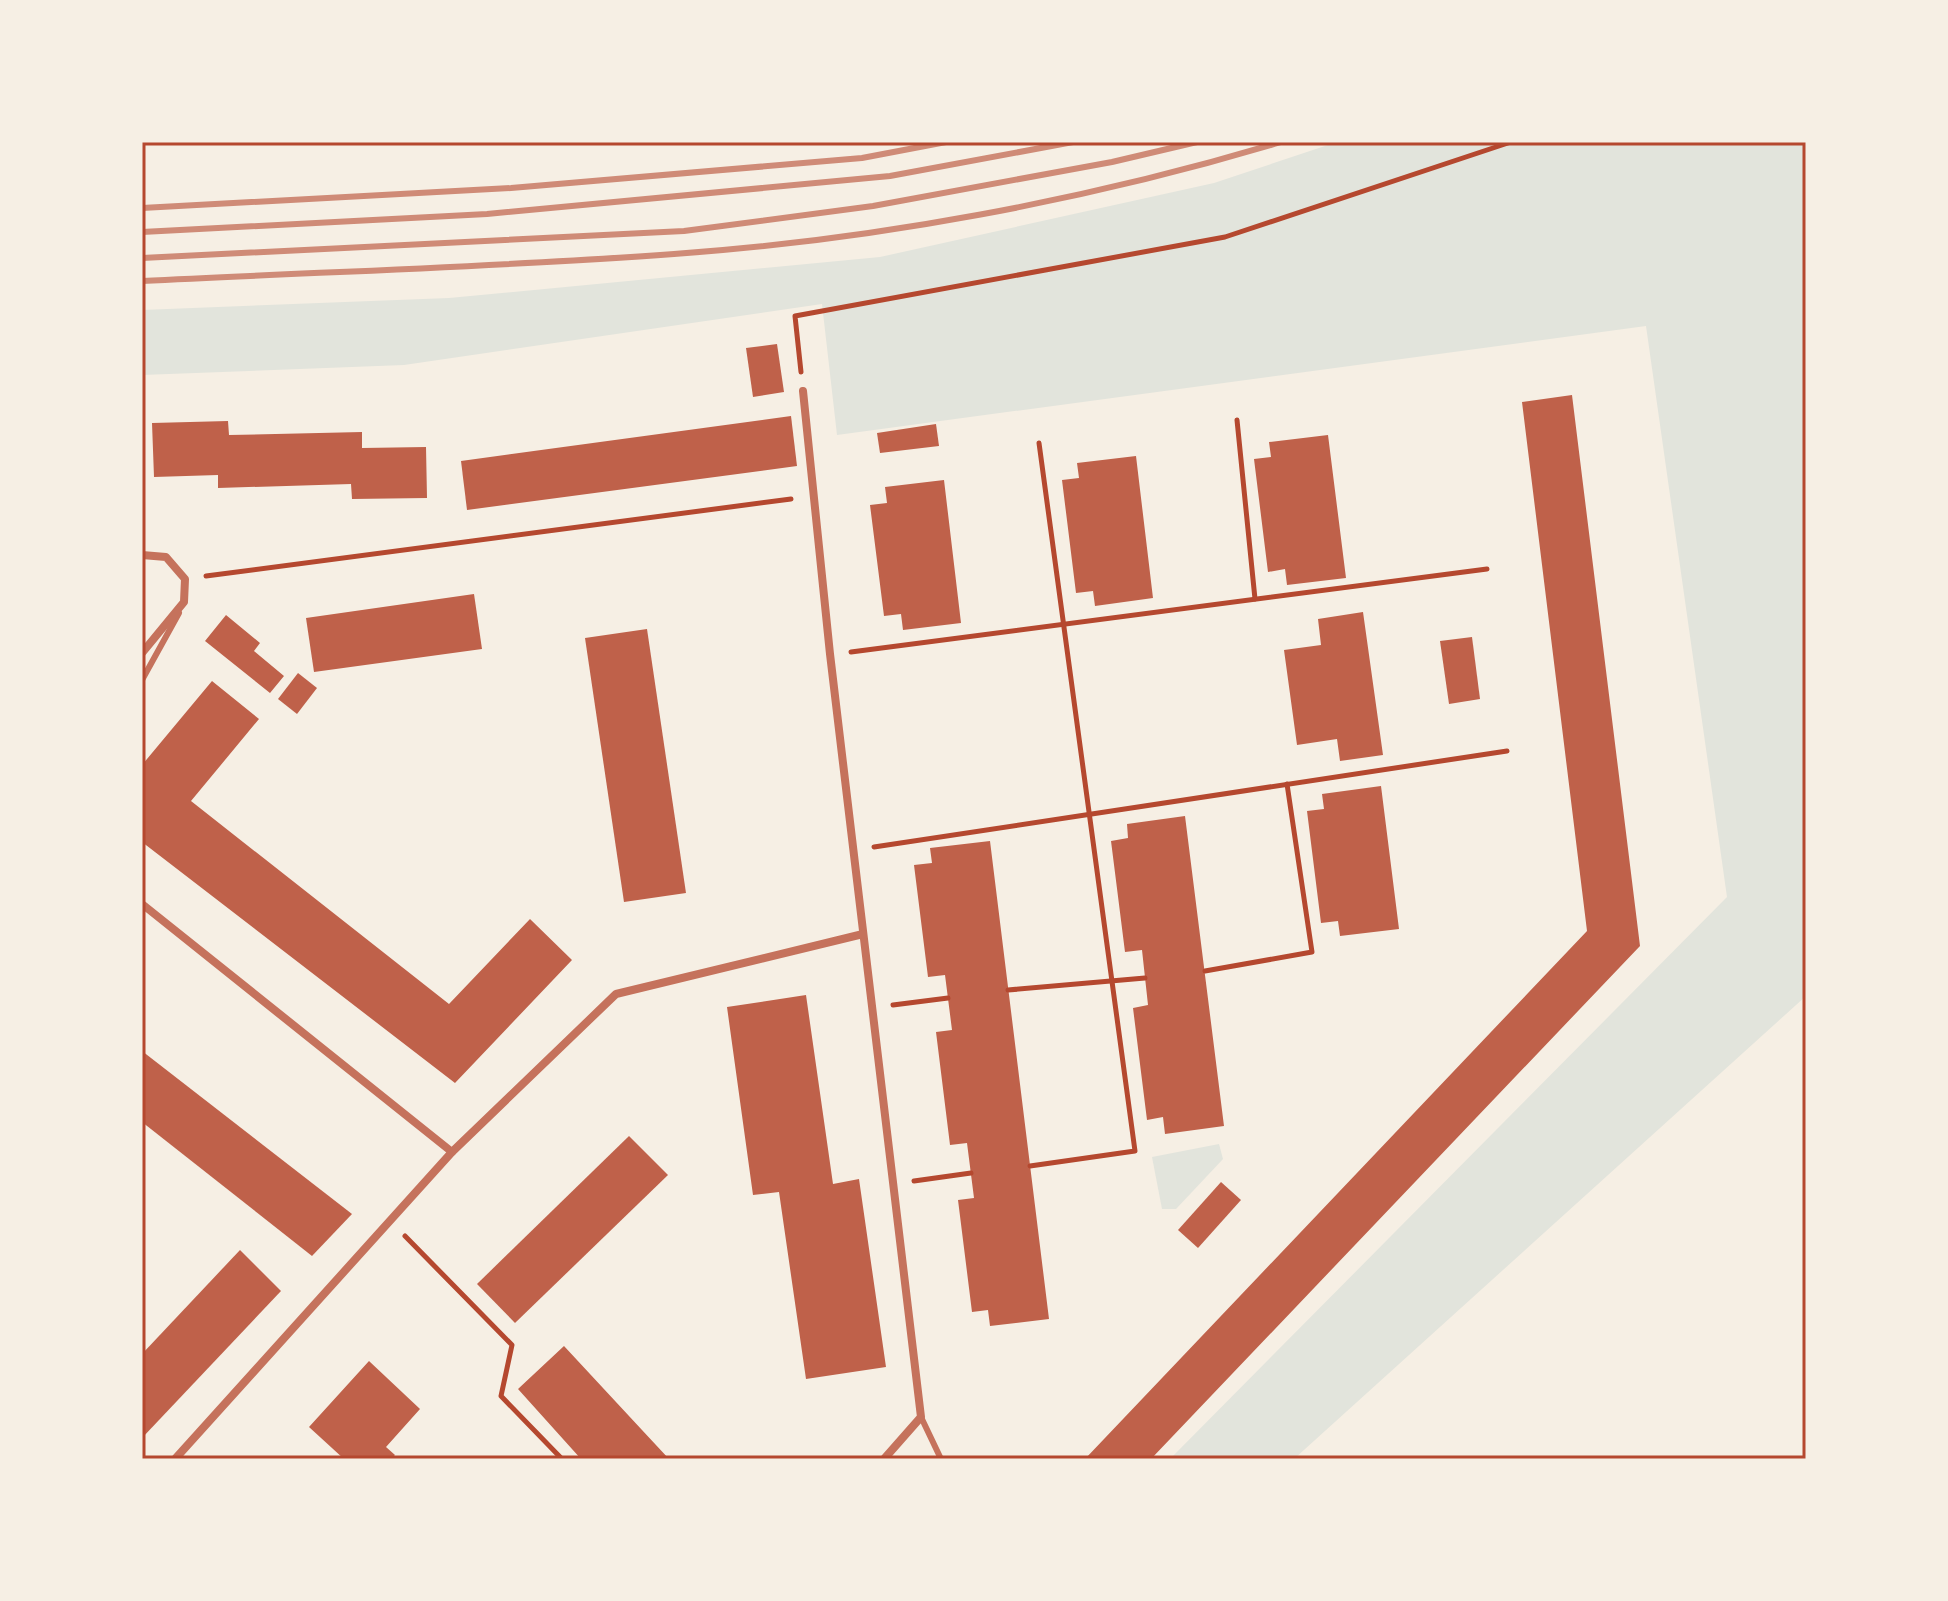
<svg xmlns="http://www.w3.org/2000/svg" width="1948" height="1601" viewBox="0 0 1948 1601" font-family="'Roboto Condensed',sans-serif">
  <rect width="100%" height="100%" fill="#f6efe4"/>
  <!-- green -->
  <g fill="#e2e4dc">
    <path d="M1337 142H1806V996L1294 1459H1170L1727 897 1646 326 837 435 822 304 404 365 142 375V310L449 298 880 257 1214 183Z"/>
    <path d="M1219 1144 1223 1159 1176 1209H1162L1152 1157Z"/>
  </g>
  <!-- building -->
  <g fill="#bf614a">
    <path d="M777 344 784 392 753 397 746 348Z"/>
    <path d="M1572 395 1640 946 1151 1459H1085L1587 931 1522 402Z"/>
    <path d="M791 416 797 466 467 510 461 461Z"/>
    <path d="M228 421 229 435 362 432V448L426 447 427 498 352 499 351 484 218 488V475L154 477 152 423Z"/>
    <path d="M936 424 939 446 880 453 877 433Z"/>
    <path d="M1328 435 1346 578 1287 585 1285 569 1268 572 1254 459 1271 457 1269 442Z"/>
    <path d="M1136 456 1153 598 1095 606 1093 591 1076 593 1062 480 1079 478 1077 463Z"/>
    <path d="M944 480 961 623 903 630 901 614 884 616 870 505 887 503 885 487Z"/>
    <path d="M474 594 482 649 314 672 306 618Z"/>
    <path d="M1363 612 1383 755 1340 761 1337 739 1297 745 1284 650 1321 645 1318 619Z"/>
    <path d="M226 615 260 643 254 651 284 676 270 693 205 641Z"/>
    <path d="M647 629 686 893 624 902 585 638Z"/>
    <path d="M1472 637 1480 699 1449 704 1440 641Z"/>
    <path d="M298 673 317 688 297 714 278 699Z"/>
    <path d="M212 681 259 719 191 801 449 1004 530 919 572 960 455 1083 142 842V765Z"/>
    <path d="M1381 786 1399 929 1340 936 1338 921 1321 923 1307 811 1324 809 1322 794Z"/>
    <path d="M1185 816 1224 1126 1165 1134 1163 1117 1147 1120 1133 1008 1148 1005 1142 950 1125 952 1111 841 1128 838 1127 824Z"/>
    <path d="M990 841 1049 1319 990 1326 988 1310 972 1312 958 1200 974 1198 967 1143 950 1145 936 1032 952 1030 945 975 928 977 914 865 932 863 930 848Z"/>
    <path d="M806 995 833 1184 859 1179 886 1367 806 1379 779 1192 753 1195 727 1007Z"/>
    <path d="M142 1051 352 1214 312 1256 142 1122Z"/>
    <path d="M629 1136 668 1175 515 1323 477 1284Z"/>
    <path d="M1221 1182 1241 1200 1198 1248 1178 1230Z"/>
    <path d="M240 1250 281 1291 142 1438V1354Z"/>
    <path d="M564 1346 642 1430 669 1459H581L518 1389Z"/>
    <path d="M369 1361 420 1409 386 1447 395 1455 391 1459H344L309 1427Z"/>
  </g>
  <g fill="none" stroke-linecap="round" stroke-linejoin="round">
    <!-- path -->
    <g stroke="#b5482f" stroke-width="5">
      <path d="M801 372 795 316 1225 237 1511 142"/>
      <path d="M1237 420 1255 599"/>
      <path d="M206 576 791 499"/>
      <path d="M851 652 1487 569"/>
      <path d="M874 847 1507 751"/>
      <path d="M1205 971 1312 952 1287 784"/>
      <path d="M1008 990 1145 978"/>
      <path d="M893 1005 948 998"/>
      <path d="M1030 1166 1135 1151 1039 443"/>
      <path d="M914 1181 971 1173"/>
      <path d="M405 1236 512 1345 501 1396 562 1459"/>
    </g>
    <!-- service -->
    <g stroke="#c5725c" stroke-width="6">
      <path d="M142 680 179 613"/>
      <path d="M921 1417 941 1459"/>
    </g>
    <!-- minor -->
    <g stroke="#c5725c" stroke-width="8">
      <path d="M803 391 830 654 921 1417 884 1459"/>
      <path d="M142 555 166 557 185 579 184 602 142 653"/>
      <path d="M142 904 452 1152"/>
      <path d="M175 1459 452 1152 616 994 863 934"/>
    </g>
    <!-- rail -->
    <g stroke="#cf8b77" stroke-width="6">
      <path d="M142 208 511 188 862 158 946 142"/>
      <path d="M142 232 487 214 890 176 1073 142"/>
      <path d="M142 258 684 231 873 206 1112 162 1197 142"/>
      <path d="M142 281C319 272 497 267 674 254 874 240 1089 200 1281 142"/>
    </g>
  </g>
  <!-- border -->
  <rect width="1948" height="1601" fill="none" stroke="#f6efe4" stroke-width="288"/>
  <rect x="144" y="144" width="1660" height="1313" fill="none" stroke="#b5482f" stroke-width="3"/>
</svg>
